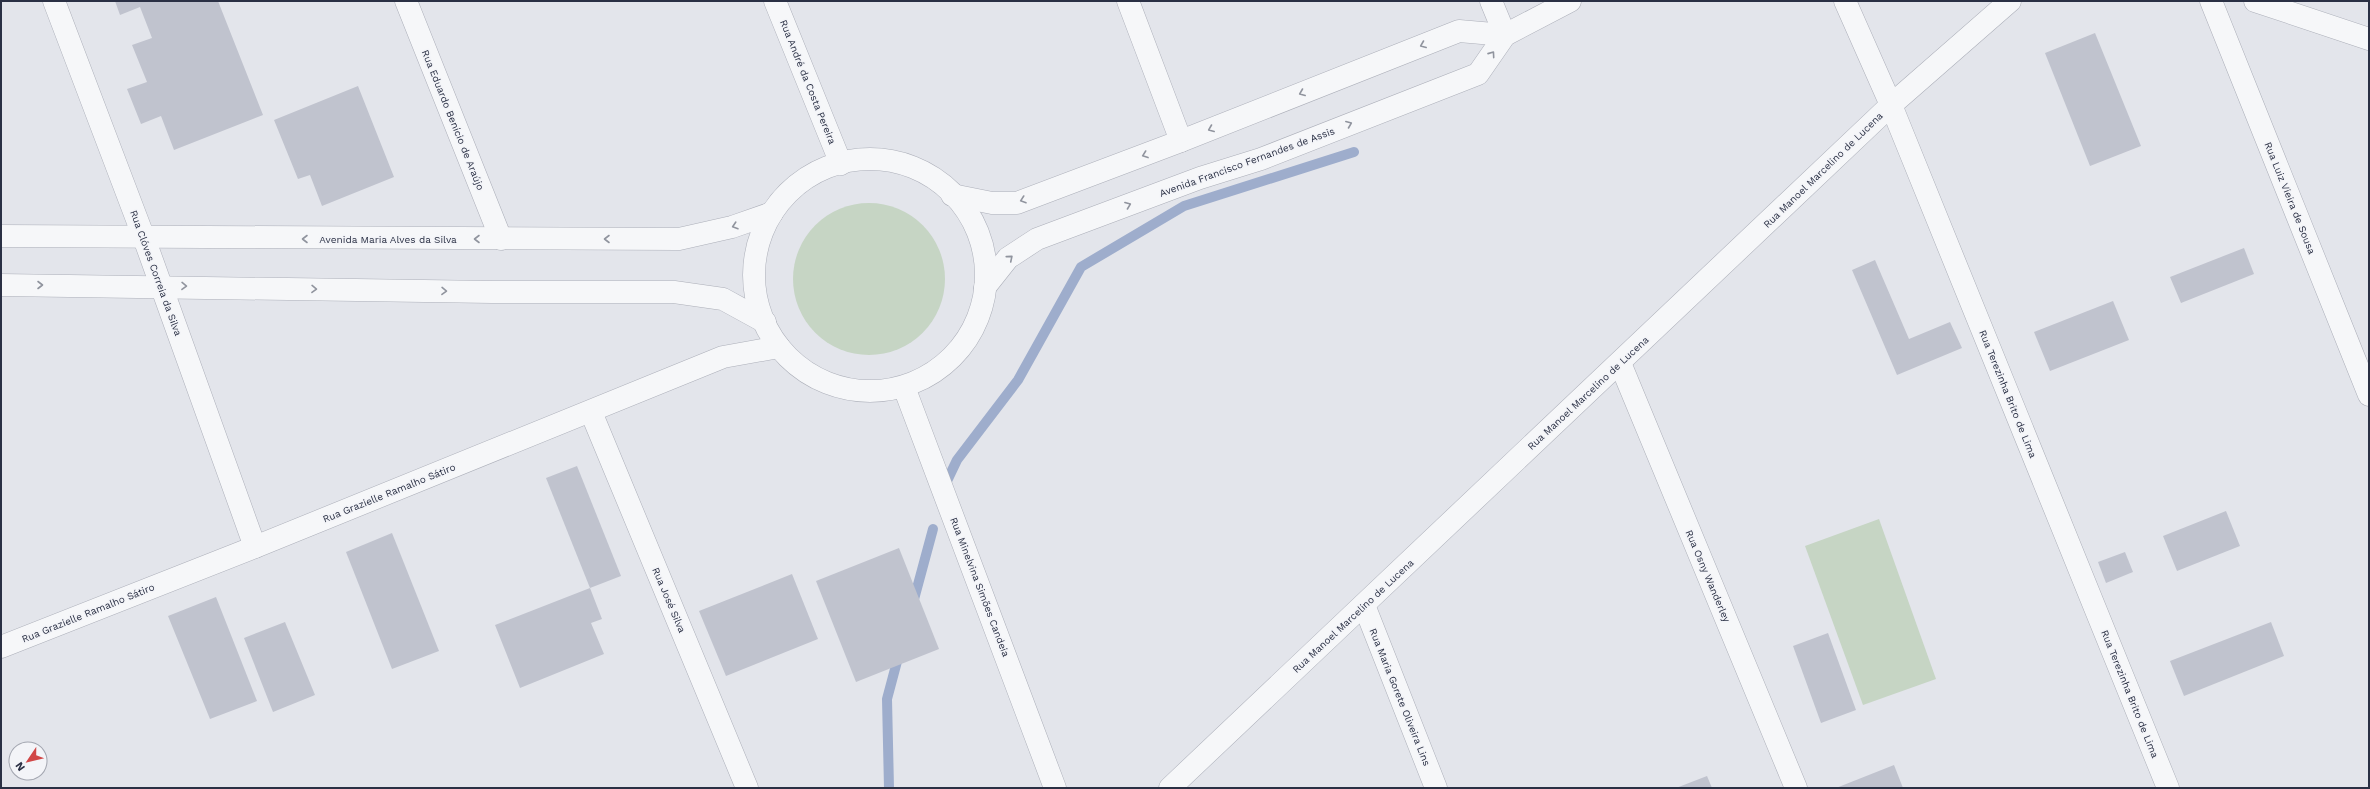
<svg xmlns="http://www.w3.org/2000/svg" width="2370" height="789" viewBox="0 0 2370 789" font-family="'Work Sans',sans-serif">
  <rect width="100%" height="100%" fill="#e3e5eb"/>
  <!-- green -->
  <g fill="#c6d5c4">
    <circle cx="869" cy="279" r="76"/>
    <path d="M1879 519 1936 679 1863 705 1805 546Z"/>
  </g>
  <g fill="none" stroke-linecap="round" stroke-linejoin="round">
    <!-- stream -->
    <g stroke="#9eadcc" stroke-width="10">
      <path d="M946 483 957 460 1018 380 1081 267 1184 206 1354 152"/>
      <path d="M913 603 933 529"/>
      <path d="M889 788 887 699 899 654"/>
    </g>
  </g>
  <!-- building -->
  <g fill="#c0c3ce">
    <path d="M115 1H218L263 115 174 150 161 116 141 124 127 89 147 82 132 45 152 38 140 7 120 15Z"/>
    <path d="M2095 33 2141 146 2090 166 2045 53Z"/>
    <path d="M358 86 394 177 322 206 310 175 298 179 274 120Z"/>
    <path d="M2244 248 2254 274 2181 303 2170 277Z"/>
    <path d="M1875 260 1909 339 1950 322 1962 348 1897 375 1852 270Z"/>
    <path d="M2113 301 2129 340 2050 371 2034 332Z"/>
    <path d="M577 466 621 576 590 588 546 478Z"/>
    <path d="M2226 511 2240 546 2177 571 2163 536Z"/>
    <path d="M392 533 439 651 392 669 346 552Z"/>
    <path d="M899 548 939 649 856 682 816 581Z"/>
    <path d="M2125 552 2133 572 2106 583 2098 562Z"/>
    <path d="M792 574 818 639 726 676 699 611Z"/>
    <path d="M590 588 602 619 591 623 604 654 520 688 495 625Z"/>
    <path d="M216 597 257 701 210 719 168 616Z"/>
    <path d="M285 622 315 695 273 712 244 638Z"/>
    <path d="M2271 622 2284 656 2184 696 2170 661Z"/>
    <path d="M1828 633 1856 710 1821 723 1793 646Z"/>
    <path d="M1894 765 1903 788H1836Z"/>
    <path d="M1707 776 1712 788H1676Z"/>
  </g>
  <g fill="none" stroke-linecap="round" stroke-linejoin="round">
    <defs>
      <g id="street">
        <path d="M54 1 144 238 255 547"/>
        <path d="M406 1 501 239"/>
        <path d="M775 1 841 164"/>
        <path d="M1128 1 1181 141"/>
        <path d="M1491 1 1505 35"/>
        <path d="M1845 1 1891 105 2168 788"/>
        <path d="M2211 1 2369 395"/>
        <path d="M2255 1 2369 39"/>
        <circle cx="870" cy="275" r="116"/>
        <path d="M952 195 992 203H1017L1181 141 1459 31 1505 35"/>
        <path d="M1 236 679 239 732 227 772 213"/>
        <path d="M1 285 492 292H674L723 299 765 322"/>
        <path d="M985 287 1008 258 1037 239 1200 178 1261 159 1478 74 1505 35 1570 1"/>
        <path d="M1620 363 1796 788"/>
        <path d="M904 387 1055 788"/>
        <path d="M591 412 747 788"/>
        <path d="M1364 605 1436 788"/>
        <path d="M1 647 255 547 723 357 779 347"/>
        <path d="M1170 788 1891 105 2010 1"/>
      </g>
    </defs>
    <!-- street casing -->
    <use href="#street" stroke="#acafb9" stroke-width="23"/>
    <!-- street -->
    <use href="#street" stroke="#f6f7f9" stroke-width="22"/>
  </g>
  <!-- one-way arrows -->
  <defs><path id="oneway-chevron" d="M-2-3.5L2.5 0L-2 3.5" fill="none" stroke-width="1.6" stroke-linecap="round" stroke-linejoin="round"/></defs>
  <g stroke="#90949e">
    <use href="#oneway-chevron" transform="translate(1423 45) rotate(158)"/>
    <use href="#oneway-chevron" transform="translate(1492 54) rotate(-55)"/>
    <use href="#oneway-chevron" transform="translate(1302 93) rotate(158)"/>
    <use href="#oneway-chevron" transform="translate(1349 124) rotate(-22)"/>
    <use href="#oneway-chevron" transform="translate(1211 129) rotate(158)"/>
    <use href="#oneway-chevron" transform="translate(1145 155) rotate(160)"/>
    <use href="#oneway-chevron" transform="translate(1023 200) rotate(161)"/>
    <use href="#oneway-chevron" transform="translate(1128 205) rotate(-21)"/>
    <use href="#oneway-chevron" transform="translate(735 226) rotate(162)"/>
    <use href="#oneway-chevron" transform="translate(305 239) rotate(-180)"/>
    <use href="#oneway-chevron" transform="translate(477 239) rotate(-180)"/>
    <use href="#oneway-chevron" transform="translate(607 239) rotate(180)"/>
    <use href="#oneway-chevron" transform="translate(1010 258) rotate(-40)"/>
    <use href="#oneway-chevron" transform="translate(40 285)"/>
    <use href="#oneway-chevron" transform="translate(184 286) rotate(1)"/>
    <use href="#oneway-chevron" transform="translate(314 289) rotate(1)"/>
    <use href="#oneway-chevron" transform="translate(444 291) rotate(1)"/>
  </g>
  <g text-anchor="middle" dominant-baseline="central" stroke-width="3" stroke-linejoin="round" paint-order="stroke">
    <!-- street labels -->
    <g font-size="10" fill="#2a3044" stroke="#f3f4f8">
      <text transform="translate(808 82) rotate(68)">Rua André da Costa Pereira</text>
      <text transform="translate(453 120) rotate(68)">Rua Eduardo Benício de Araújo</text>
      <text transform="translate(1247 162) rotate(-20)">Avenida Francisco Fernandes de Assis</text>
      <text transform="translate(1823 170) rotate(-44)">Rua Manoel Marcelino de Lucena</text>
      <text transform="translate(2290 198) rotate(68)">Rua Luiz Vieira de Sousa</text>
      <text x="388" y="239">Avenida Maria Alves da Silva</text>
      <text transform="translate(156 273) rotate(70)">Rua Clóves Correia da Silva</text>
      <text transform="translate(1588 393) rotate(-43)">Rua Manoel Marcelino de Lucena</text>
      <text transform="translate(2008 394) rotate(68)">Rua Terezinha Brito de Lima</text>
      <text transform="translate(389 493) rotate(-22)">Rua Grazielle Ramalho Sátiro</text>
      <text transform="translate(1708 576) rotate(67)">Rua Osny Wanderley</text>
      <text transform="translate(980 587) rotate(69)">Rua Minelvina Simões Candeia</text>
      <text transform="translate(669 600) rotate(67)">Rua José Silva</text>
      <text transform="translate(88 613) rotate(-22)">Rua Grazielle Ramalho Sátiro</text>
      <text transform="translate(1353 616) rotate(-43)">Rua Manoel Marcelino de Lucena</text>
      <text transform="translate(2130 694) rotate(68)">Rua Terezinha Brito de Lima</text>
      <text transform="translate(1400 697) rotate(68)">Rua Maria Gorete Oliveira Lins</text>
    </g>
  </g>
  <!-- border -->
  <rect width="2370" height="789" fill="none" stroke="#2a3044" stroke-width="4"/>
  <!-- north arrow -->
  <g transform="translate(28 761) rotate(235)"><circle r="19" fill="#f3f4f8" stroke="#a3a6b0"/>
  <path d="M0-3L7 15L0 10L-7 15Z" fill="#d14747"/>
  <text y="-6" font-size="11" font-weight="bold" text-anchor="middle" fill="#2a3044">N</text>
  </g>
</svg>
